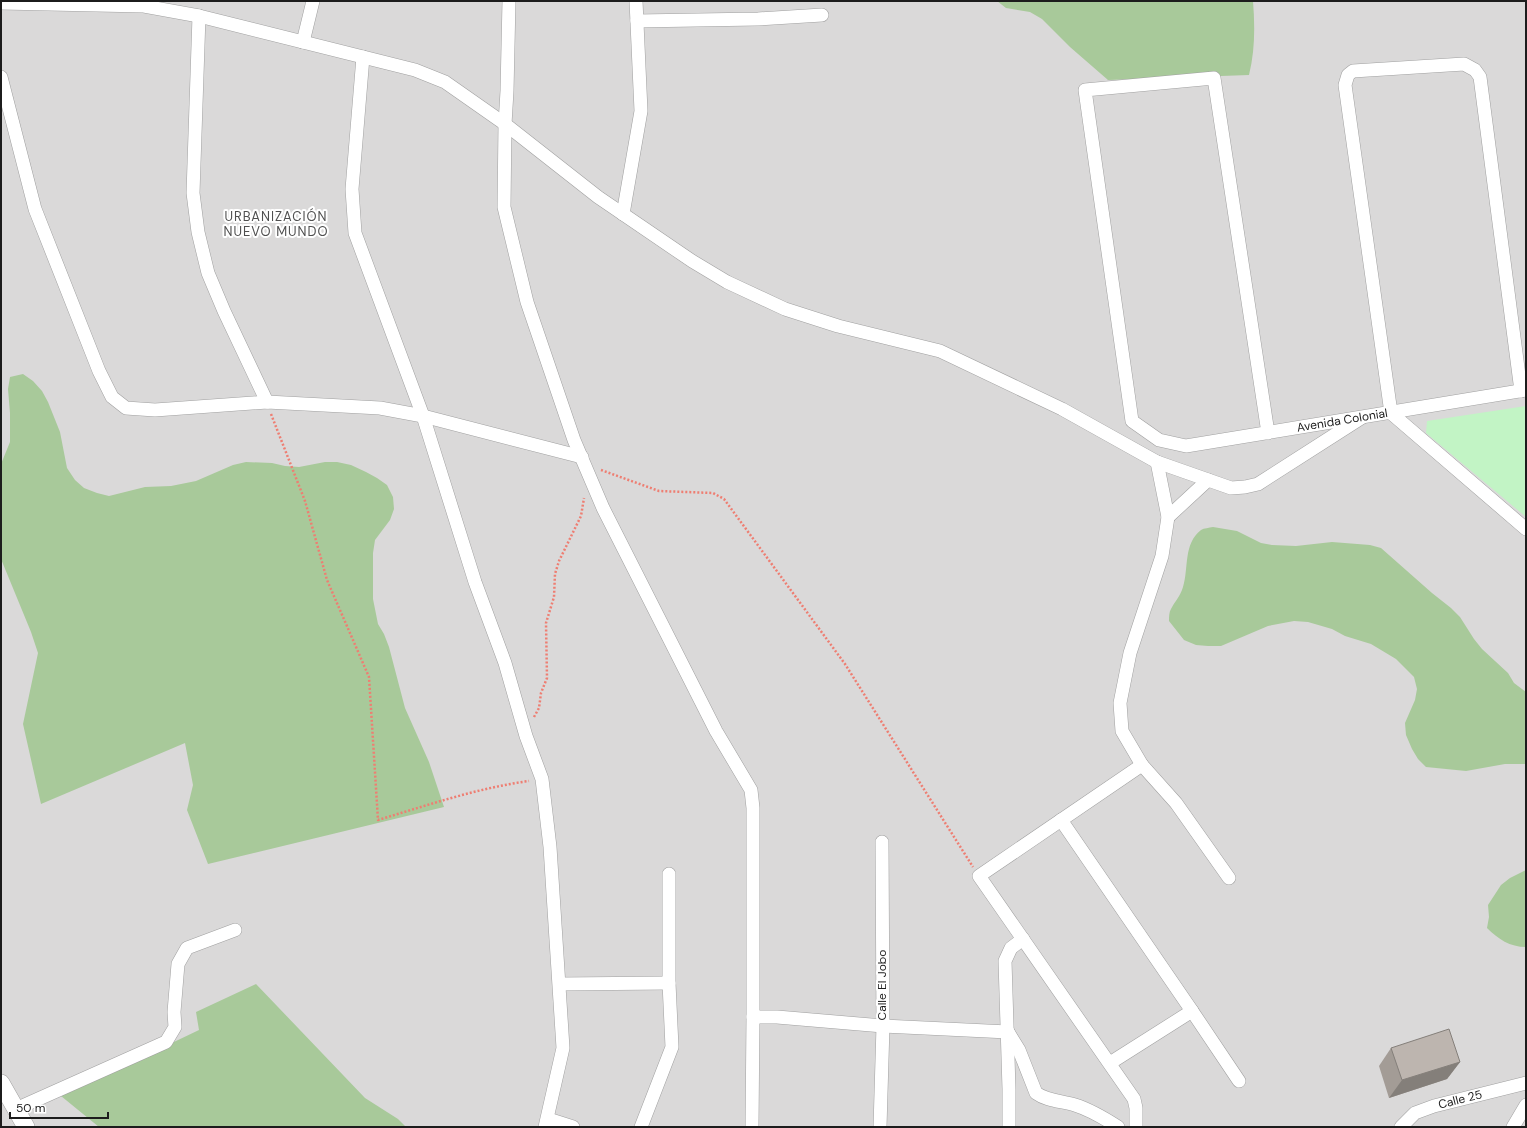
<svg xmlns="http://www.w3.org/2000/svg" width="1527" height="1128" viewBox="0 0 1527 1128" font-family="'DM Sans',sans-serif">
  <rect width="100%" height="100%" fill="#ede9e2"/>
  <!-- residential -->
  <rect fill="#dad9d9" x="1" y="1" width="1525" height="1126"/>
  <!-- forest -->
  <g fill="#a8c99a">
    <path d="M997 1H1253C1255 26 1255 51 1249 75L1108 80 1070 47 1042 19 1030 12 1006 8Z"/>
    <path d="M23 374 33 381 42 391 48 402 60 432 67 468 75 480 84 488 97 493 109 496 145 487 171 486 196 481 233 465 246 462 272 463 285 466 299 467 325 462H337L351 465 366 472 377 478 387 485 393 497 394 509 390 520 375 540 373 553V599L378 624 384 634 389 647 405 708 429 762 444 807 208 864 187 810 193 785 185 743 41 804 23 724 38 653 31 632 1 559V464L10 442V413L8 389 10 377Z"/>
    <path d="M1213 527 1237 531 1261 543 1272 545 1296 546 1332 542 1370 545 1381 548 1432 593 1451 608 1460 617 1474 639 1482 649 1508 673 1514 683 1526 692V764H1505L1466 771 1426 767 1418 759 1412 749 1406 735 1405 723 1415 700 1417 689 1414 677 1396 659 1371 644 1345 636 1332 629 1308 622 1294 621 1268 626 1221 646H1208L1196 645 1184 640 1169 621C1169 617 1169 612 1171 609 1175 601 1180 597 1183 587 1189 568 1183 544 1201 530 1204 528 1209 528 1213 527Z"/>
    <path d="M1526 870V947C1510 947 1498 939 1487 928L1489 917 1488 905 1501 885 1510 878Z"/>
    <path d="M256 984 365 1098 398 1119 406 1127H99L61 1096 199 1030 196 1012Z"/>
  </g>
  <!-- park -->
  <path fill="#c2f4c5" d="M1526 406V517L1426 433 1427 421Z"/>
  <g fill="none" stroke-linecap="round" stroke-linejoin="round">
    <defs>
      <g id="minor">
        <path d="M509 1 507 91 505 124 504 207 527 302 574 440 603 508 716 731 751 790 753 808V1017L752 1127"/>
        <path d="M1 3 144 6 199 16 415 70 445 82 505 124 598 197 692 261 727 282 785 309 838 326 940 351 1062 409 1157 462 1231 488 1245 487 1258 484 1361 418"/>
        <path d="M199 16 193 193 198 232 208 273 224 311 267 402"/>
        <path d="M637 21 758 19 822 15"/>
        <path d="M303 42 313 1"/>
        <path d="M363 57 352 189 355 233 423 416 475 582 505 663 526 736 542 779 550 847 563 1048 545 1127"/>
        <path d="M1 77 35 209 99 371 112 397 126 408 155 410 267 402 380 408 423 416 582 457"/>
        <path d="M623 214 641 111 636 1"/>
        <path d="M1521 391 1480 77 1475 70 1464 64 1353 71 1348 75 1345 85 1391 413 1526 529"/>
        <path id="s1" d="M1268 433 1214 78 1085 90 1132 421 1159 440 1186 446 1526 390"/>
        <path d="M1168 517 1208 480"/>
        <path d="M1142 765 1122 731 1120 703 1130 653 1162 556 1168 517 1157 462"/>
        <path d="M1061 820 1192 1011 1110 1063"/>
        <path d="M560 984 669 983"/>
        <path d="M1192 1011 1239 1081"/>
        <path d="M753 1017H777L883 1026 1008 1032"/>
        <path d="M1008 1032 1019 1050 1036 1093C1047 1101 1062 1101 1075 1105 1091 1110 1104 1118 1118 1127"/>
        <path d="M16 1109 166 1042 175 1027 174 1012 178 964 187 948 235 930"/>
        <path d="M548 1119 573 1127"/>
        <path d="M641 1127 672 1047 669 983V874"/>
        <path d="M880 1127 883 1026 882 842"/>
        <path d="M1009 1127V1089L1005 961 1011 948 1023 939"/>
        <path d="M1136 1127V1108L1134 1099 979 876 1142 765 1176 803 1229 878"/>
        <path id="s2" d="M1401 1127 1415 1113 1434 1106 1526 1083"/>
        <path d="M1513 1127 1526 1105"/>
      </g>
      <path id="tertiary" d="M1 1083 26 1127"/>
    </defs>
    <!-- minor casing -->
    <use href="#minor" stroke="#a0a0a0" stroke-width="14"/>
    <!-- tertiary casing -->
    <use href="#tertiary" stroke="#a0a0a0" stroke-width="18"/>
    <!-- path -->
    <g stroke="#ee7e72" stroke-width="2.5" stroke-dasharray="2 2" stroke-linecap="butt">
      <path d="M271 414 305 501 327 580 369 677 378 820C428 805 478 788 529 781"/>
      <path d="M601 470 659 491 713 493 724 499 845 664 973 867"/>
      <path d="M534 717 539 708 541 693 547 678 546 623 554 597 555 574 559 561 581 516 584 498"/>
    </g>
    <!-- minor -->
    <use href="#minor" stroke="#fff" stroke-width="13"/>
    <!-- tertiary -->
    <use href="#tertiary" stroke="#fff" stroke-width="17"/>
  </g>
  <!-- wall -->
  <path fill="#a39c96" d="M1391 1048 1460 1062 1447 1079 1389 1098 1379 1066Z"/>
  <!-- shaded-wall -->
  <path fill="#847f7a" d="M1460 1062 1447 1079 1389 1098 1402 1080Z"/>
  <!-- building -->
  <path fill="#bdb5af" stroke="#847f7a" d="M1449 1029 1460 1062 1402 1080 1391 1048Z"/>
  <g text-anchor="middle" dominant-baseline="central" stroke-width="4" stroke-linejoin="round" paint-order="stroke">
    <!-- street labels -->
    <g font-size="12" fill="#1c1c1c" stroke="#fff">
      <text stroke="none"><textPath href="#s1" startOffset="1042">Avenida Colonial</textPath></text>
      <text transform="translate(882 985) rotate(-90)">Calle El Jobo</text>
      <text stroke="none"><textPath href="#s2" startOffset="67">Calle 25</textPath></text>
    </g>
    <!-- neighbourhood labels -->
    <g font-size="13" letter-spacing="1" fill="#4f4f4f" stroke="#fff">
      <text x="276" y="216">URBANIZACIÓN<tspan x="276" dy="15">NUEVO MUNDO</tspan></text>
    </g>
  </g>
  <!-- border -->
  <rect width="1527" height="1128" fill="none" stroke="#1c1c1c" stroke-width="4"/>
  <!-- scale -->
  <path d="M10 1112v6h98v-6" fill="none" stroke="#1c1c1c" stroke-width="2"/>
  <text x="16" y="1112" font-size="12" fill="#1c1c1c" stroke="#ffffff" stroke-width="3" paint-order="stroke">50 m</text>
</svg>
